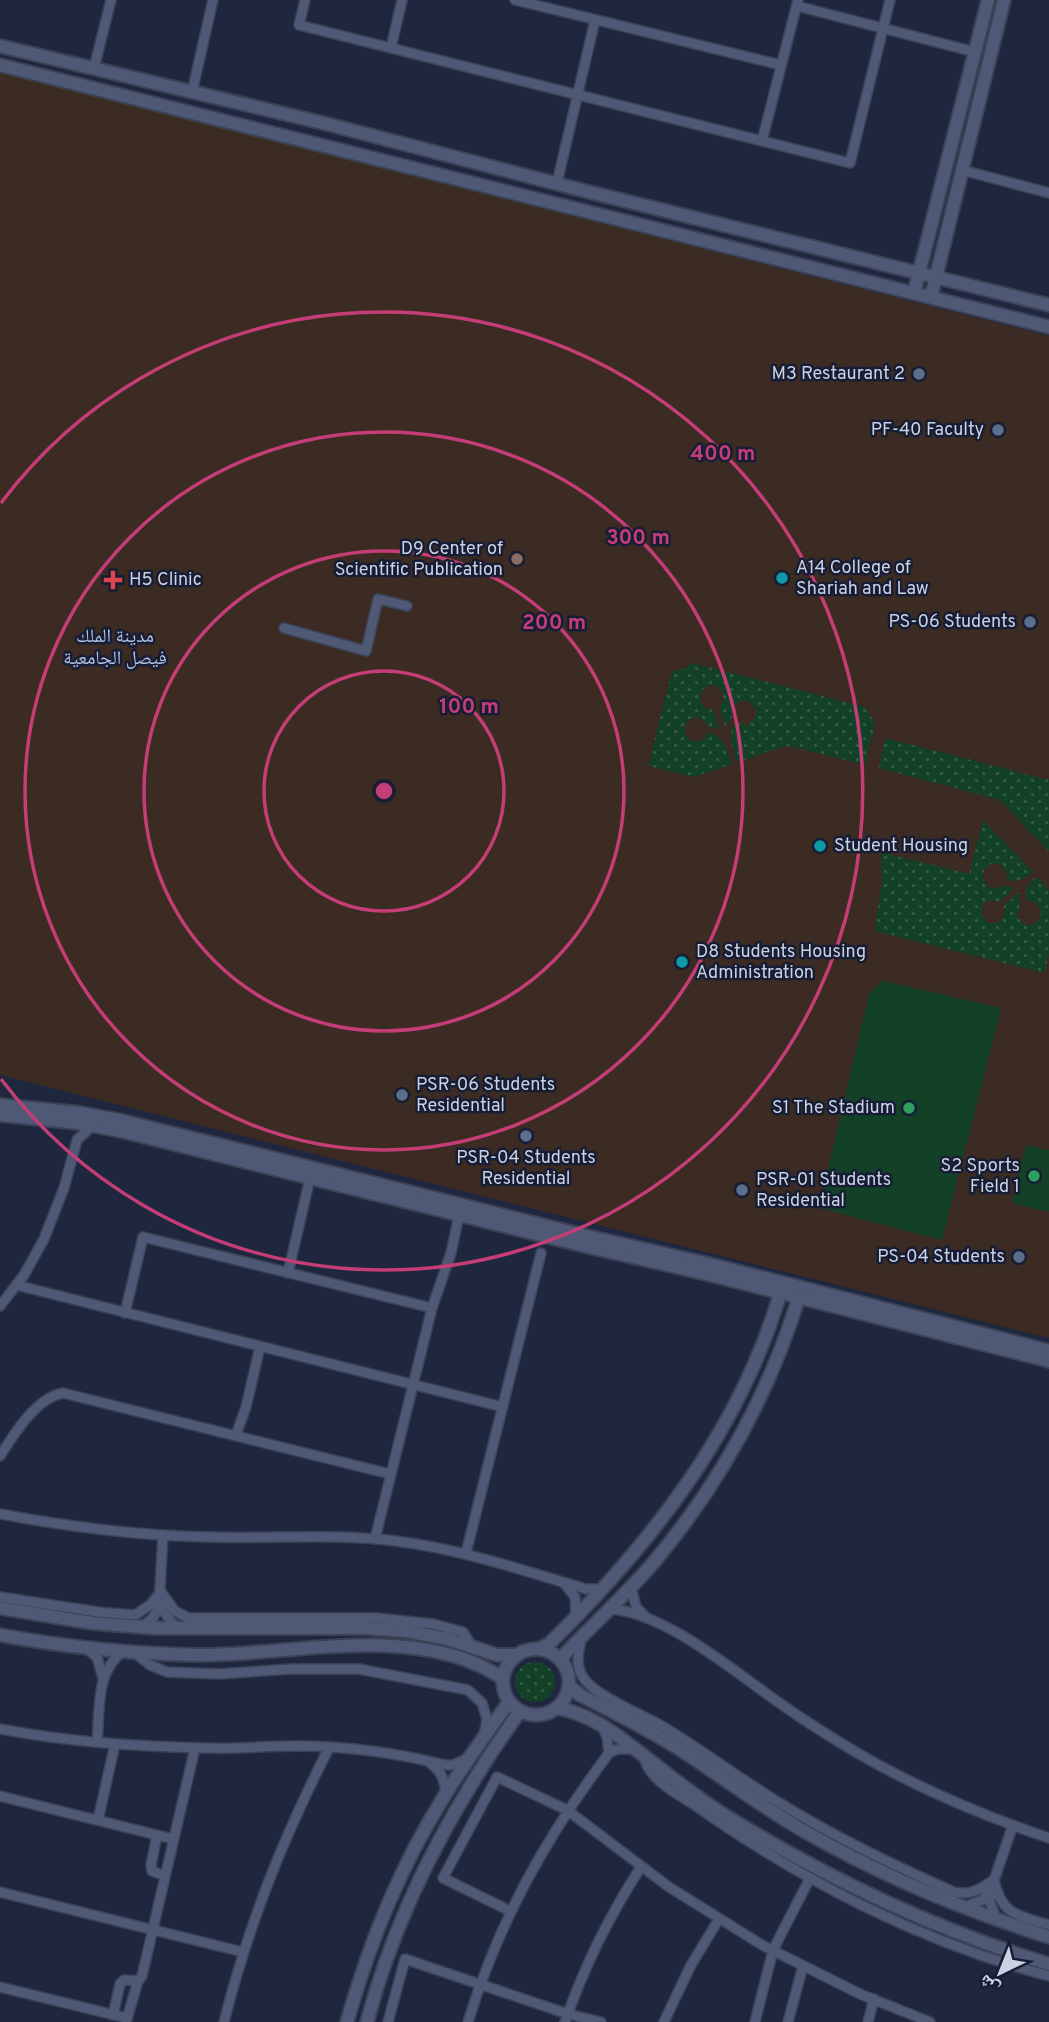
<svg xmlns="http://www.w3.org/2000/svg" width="1049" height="2022" viewBox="0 0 1049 2022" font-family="Overpass,'Noto Naskh Arabic',sans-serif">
  <defs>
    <pattern id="green-dots" width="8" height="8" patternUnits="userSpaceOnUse" patternTransform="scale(1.75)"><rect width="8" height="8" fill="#124128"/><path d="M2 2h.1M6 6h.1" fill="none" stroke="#335c47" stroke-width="1.8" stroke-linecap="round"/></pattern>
  </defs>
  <rect width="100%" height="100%" fill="#1f273f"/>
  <!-- education -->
  <path fill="#3c2b23" d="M0 72 1049 336V1338L0 1075Z"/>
  <!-- green -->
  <g fill="url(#green-dots)">
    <path d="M692 663 865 707 875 723 865 765 790 746 782 747 738 762C733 747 726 736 736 722L743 725C752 724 756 718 756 709L748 701 741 700 734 705 732 717 725 727 719 707 723 701V693L718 687 710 685 701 691 700 701 705 708 713 710 719 729 708 726 704 720 695 717 686 723 685 733C688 742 696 743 704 739L708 732C724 737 727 749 732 764L694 777 648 766 672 671 684 669Z"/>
    <path d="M885 738 1049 780V852L1000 800 879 768Z"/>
    <path d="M983 820 1033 872C1025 878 1017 884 1007 879 1007 850 968 867 989 887L997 888 1003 885 1014 888 999 902C984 895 975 912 988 923H998L1004 916V906L1019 892 1020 904 1017 916 1025 925C1035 926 1041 920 1041 910L1035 902 1027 901C1023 890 1029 883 1036 876L1049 891V953L1044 973 875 931 882 882 881 855 884 853 969 874Z"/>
    <circle cx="535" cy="1682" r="20"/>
  </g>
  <!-- pitch -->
  <g fill="#124128">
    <path d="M883 981 1001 1008 942 1240 819 1208 869 994Z"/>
    <path d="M1026 1145 1049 1150V1212L1012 1203Z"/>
  </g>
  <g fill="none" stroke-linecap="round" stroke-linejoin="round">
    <defs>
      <g id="street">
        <path d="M305 0 299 25 850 163 890 0"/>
        <path d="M515 0 781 65"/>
        <path d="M797 6 975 52"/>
        <path d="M391 48 402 0"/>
        <path d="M94 68 111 0"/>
        <path d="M192 92 213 0"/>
        <path d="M762 141 798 0"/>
        <path d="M962 170 1049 193"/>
        <path d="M557 183 595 20"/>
        <path d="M284 628 366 651 378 599 407 606"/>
        <path d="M288 1273 310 1178"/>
        <path d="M16 1285 503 1407"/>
        <path d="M0 1306 24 1275 44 1239 64 1188 77 1140 93 1125"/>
        <path d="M125 1313 143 1237 432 1308"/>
        <path d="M236 1435 246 1407 260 1347"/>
        <path d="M0 1456C14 1434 36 1398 63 1393L390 1474"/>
        <path d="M0 1514C70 1527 140 1536 211 1537 273 1539 334 1533 396 1541 465 1550 521 1570 586 1589H602"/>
        <path d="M375 1539 432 1308 451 1253 459 1215"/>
        <path d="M466 1553 541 1253"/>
        <path d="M564 1583 575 1597 576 1616"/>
        <path d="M631 1587 636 1607 644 1615"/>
        <path d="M161 1592 175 1611 188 1618H376L433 1624 463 1632 471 1645"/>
        <path d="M0 1597 98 1612 135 1615 150 1605 161 1592"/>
        <path d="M161 1600 164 1612 176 1628"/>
        <path d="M610 1609C665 1612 736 1673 781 1704 805 1721 829 1736 854 1751 915 1787 981 1815 1049 1838"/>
        <path d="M142 1627 153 1618 159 1605 163 1535"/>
        <path d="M581 1639C578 1654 575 1667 585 1680 599 1698 646 1716 667 1729 706 1753 743 1781 783 1805 838 1839 895 1866 954 1892 970 1896 980 1889 994 1880 1001 1915 1019 1916 1049 1925"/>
        <path d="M87 1649 97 1657 103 1678"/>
        <path d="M134 1652 150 1665 167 1672 219 1674 291 1669H359L468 1690 482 1703 487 1719 484 1735"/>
        <path d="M602 1726 607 1737 609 1753"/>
        <path d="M0 1729C68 1742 138 1747 207 1748 237 1749 267 1746 297 1746 347 1746 397 1753 445 1765H453L466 1759"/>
        <path d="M97 1742C100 1711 95 1670 124 1651"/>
        <path d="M644 1756C647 1779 678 1794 696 1806 802 1881 923 1943 1049 1976"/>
        <path d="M431 1764C442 1772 444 1780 446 1793"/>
        <path d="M0 1796 173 1839"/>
        <path d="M98 1820 115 1744"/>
        <path d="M157 1835 151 1865 152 1871 165 1876"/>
        <path d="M991 1888 990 1902 997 1921"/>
        <path d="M0 1892 243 1952"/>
        <path d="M965 1907 982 1900 992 1886 1013 1825"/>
        <path d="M510 1911 443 1878 497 1777 567 1810 669 1887 762 1945 860 1994 930 2022"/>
        <path d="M0 1987 127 2018"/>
        <path d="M113 2015 120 1984 124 1980 138 1981"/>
        <path d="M126 2022 138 1981 142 1976 195 1748"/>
        <path d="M224 2022C249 1923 283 1838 329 1748"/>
        <path d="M388 2022 405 1959 568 2014 601 2022"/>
        <path d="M468 2022C499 1921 546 1837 609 1753L618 1749H634"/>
        <path d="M565 2022C584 1967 609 1916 641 1867"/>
        <path d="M664 2022 691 1965 719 1919"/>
        <path d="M755 2022 773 1950 810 1878"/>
        <path d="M788 2022 803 1966"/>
        <path d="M868 2022 874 1999"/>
      </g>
      <g id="secondary">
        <path d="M0 46 327 124 589 192 1049 305"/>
        <path d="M0 65 1049 327"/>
        <path d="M914 293 988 0"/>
        <path d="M931 297 1004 0"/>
        <path d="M0 1105 81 1113 123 1121 591 1237 709 1264 1049 1351"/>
        <path d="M0 1115 79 1123 121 1131 589 1247 707 1274 1049 1361"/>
        <path d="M0 1608 92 1623 154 1628H364L406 1631 448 1639 497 1655H515"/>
        <path d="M0 1635C66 1647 133 1654 200 1655 294 1655 419 1622 502 1678"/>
        <circle cx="536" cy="1682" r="33"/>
        <path d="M539 1649 549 1644C652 1543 742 1428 782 1287"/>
        <path d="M562 1661 564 1655C594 1623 626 1595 654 1562 722 1481 771 1391 801 1290"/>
        <path d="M569 1686 580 1695C615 1713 651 1730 684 1752 724 1778 762 1807 804 1831 882 1876 964 1910 1049 1937"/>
        <path d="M556 1708C593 1713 623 1740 652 1762 680 1784 708 1806 739 1824 837 1883 939 1931 1049 1964"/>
        <path d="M347 2022C369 1944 399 1869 442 1800 462 1766 486 1734 509 1702"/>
        <path d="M367 2022C397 1908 452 1806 520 1711"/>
      </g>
    </defs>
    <!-- street casing -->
    <use href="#street" stroke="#3b4256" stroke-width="12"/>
    <!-- secondary casing -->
    <use href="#secondary" stroke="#3b4256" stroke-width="16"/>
    <!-- street -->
    <use href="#street" stroke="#4f5975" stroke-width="9"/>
    <!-- secondary -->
    <use href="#secondary" stroke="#4f5975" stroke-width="12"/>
  </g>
  <!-- distance rings -->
  <g fill="none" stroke="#c43d76" stroke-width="3.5">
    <circle cx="384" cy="791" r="120"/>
    <circle cx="384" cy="791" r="240"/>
    <circle cx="384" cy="791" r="359"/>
    <path d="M1 503A479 479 0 1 1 1 1079"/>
  </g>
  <!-- markers -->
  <g fill="#5c6f8a" stroke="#161d35" stroke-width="2.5">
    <circle cx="919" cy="374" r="7"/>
    <circle cx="998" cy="430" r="7"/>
    <circle cx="1030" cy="622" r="7"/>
    <circle cx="402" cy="1095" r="7"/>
    <circle cx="526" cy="1136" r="7"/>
    <circle cx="742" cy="1190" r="7"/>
    <circle cx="1019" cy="1257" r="7"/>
  </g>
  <circle fill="#8d6e63" stroke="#161d35" stroke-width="2.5" cx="517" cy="559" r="7"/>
  <g fill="#0f9aa8" stroke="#161d35" stroke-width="2.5">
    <circle cx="782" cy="578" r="7"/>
    <circle cx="820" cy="846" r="7"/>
    <circle cx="682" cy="962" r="7"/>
  </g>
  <path fill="#e0444e" stroke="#161d35" stroke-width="2.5" d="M109.5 569.5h7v7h7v7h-7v7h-7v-7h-7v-7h7z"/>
  <g fill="#2e9e5b" stroke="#161d35" stroke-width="2.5">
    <circle cx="909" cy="1108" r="7"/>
    <circle cx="1034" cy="1176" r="7"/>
  </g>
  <g text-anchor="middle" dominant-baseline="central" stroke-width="5" stroke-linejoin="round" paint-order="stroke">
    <!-- poi labels -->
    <g font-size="18" fill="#cbd2e2" stroke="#161d35" text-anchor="end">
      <text x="905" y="374">M3 Restaurant 2</text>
      <text x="984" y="430">PF-40 Faculty</text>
      <text x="503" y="549">D9 Center of<tspan x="503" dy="21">Scientific Publication</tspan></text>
      <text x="796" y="568" text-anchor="start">A14 College of<tspan x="796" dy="21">Shariah and Law</tspan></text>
      <text x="129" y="580" text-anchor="start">H5 Clinic</text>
      <text x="1016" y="622">PS-06 Students</text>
      <text x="834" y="846" text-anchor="start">Student Housing</text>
      <text x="696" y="952" text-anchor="start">D8 Students Housing<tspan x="696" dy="21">Administration</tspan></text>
      <text x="416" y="1085" text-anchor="start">PSR-06 Students<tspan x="416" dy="21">Residential</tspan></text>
      <text x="895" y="1108">S1 The Stadium</text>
      <text x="526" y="1158" text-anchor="middle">PSR-04 Students<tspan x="526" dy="21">Residential</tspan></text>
      <text x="1020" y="1166">S2 Sports<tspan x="1020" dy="21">Field 1</tspan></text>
      <text x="756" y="1180" text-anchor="start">PSR-01 Students<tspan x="756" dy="21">Residential</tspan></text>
      <text x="1005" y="1257">PS-04 Students</text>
    </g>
    <!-- neighbourhood labels -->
    <g font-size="19" fill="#b4c0e0" stroke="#161d35">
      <text x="115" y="637">مدينة الملك<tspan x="115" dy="22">فيصل الجامعية</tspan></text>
    </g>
  </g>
  <circle cx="384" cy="791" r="10" fill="#c43d76" stroke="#161d35" stroke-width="3.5"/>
  <g font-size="21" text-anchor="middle" font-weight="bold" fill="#c43d76" stroke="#161d35" stroke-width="5" stroke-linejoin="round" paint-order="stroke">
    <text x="723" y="460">400 m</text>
    <text x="638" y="544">300 m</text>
    <text x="554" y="629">200 m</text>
    <text x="469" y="713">100 m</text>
  </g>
  <!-- north arrow -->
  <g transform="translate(1000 1973) rotate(223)" stroke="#161d35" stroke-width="5" paint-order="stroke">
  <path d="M0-5L12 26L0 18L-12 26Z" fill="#cbd2e2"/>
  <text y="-10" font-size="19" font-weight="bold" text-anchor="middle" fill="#cbd2e2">ش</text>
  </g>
</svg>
